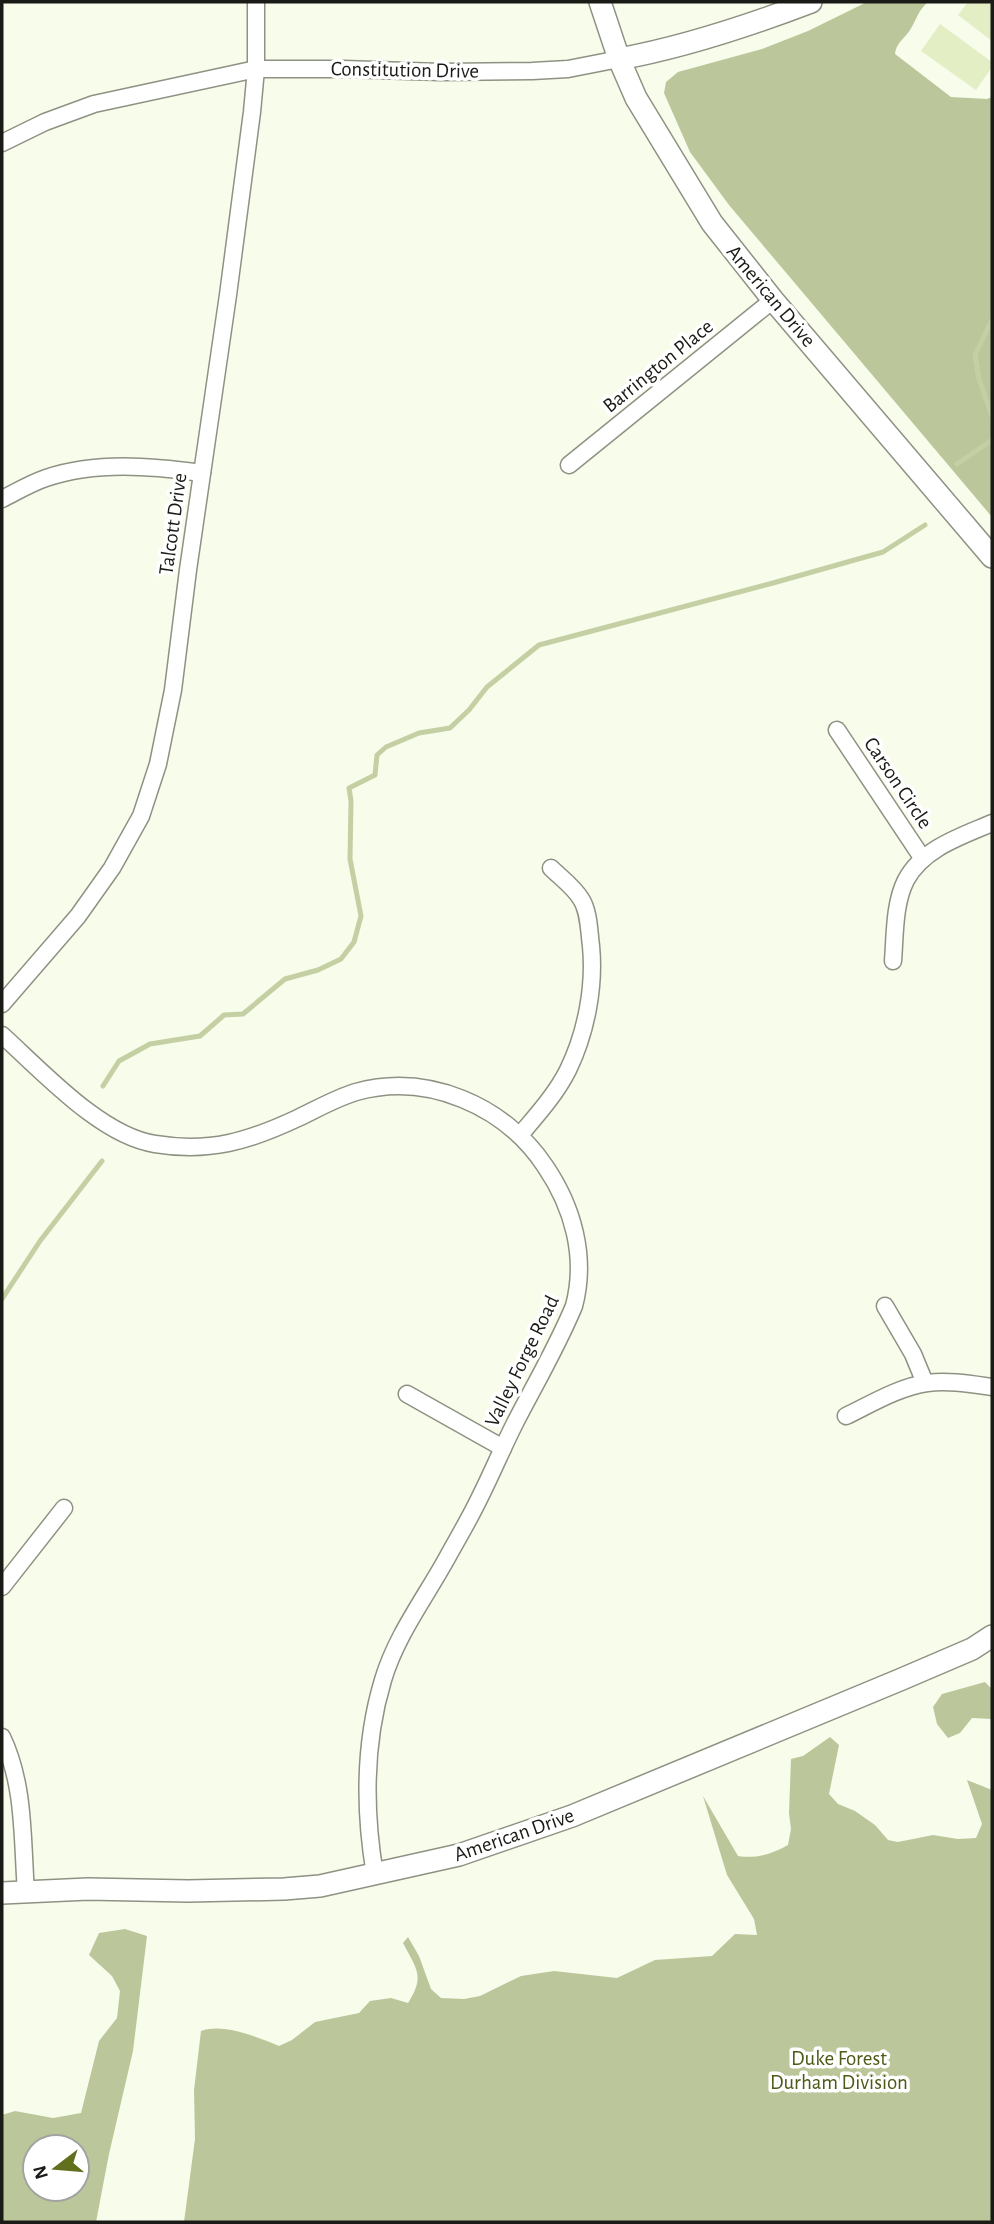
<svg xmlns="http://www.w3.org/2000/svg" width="994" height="2224" viewBox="0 0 994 2224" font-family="'Alegreya Sans',sans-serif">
  <rect width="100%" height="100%" fill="#f7fceb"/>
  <!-- green -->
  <g fill="#e3eec5">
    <path d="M968 2H992V41L958 15Z"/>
    <path d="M940 24 992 62V67L976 90 921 51Z"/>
  </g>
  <!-- forest -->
  <g fill="#bbc79a" fill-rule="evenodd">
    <path d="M867 2H928C917 12 917 19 910 30 904 39 896 43 895 54L951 97 987 99 992 97V517L729 205 690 152 664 93 666 82 678 72 762 49 808 31Z"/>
    <path d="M985 1682 992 1689V1719L972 1718 960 1733 948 1738 937 1724 933 1707 942 1694Z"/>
    <path d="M830 1737 839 1745 829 1794 838 1804 855 1811 875 1825 888 1840 898 1842 933 1835 958 1839 976 1838 982 1824 967 1780 992 1790V2222H184L195 2139 194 2090 201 2031C225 2023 256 2037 279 2046L292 2040 315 2022 359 2013 370 2001 391 1998 408 2003C425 1976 417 1970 403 1943L408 1937 419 1956 431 1989 441 1998 464 1999 480 1996 521 1976 554 1971 617 1978 655 1960 712 1956 735 1934 757 1935 754 1919 727 1875 703 1796 738 1856C756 1859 772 1854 788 1845L791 1829 789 1813 791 1759 803 1756Z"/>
    <path d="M125 1929 147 1936 133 2051 109 2154 96 2222H2V2115L15 2111 53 2118 81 2113 99 2041 117 2018 120 1991 112 1976 89 1955 99 1933ZM35 2147H77V2189H35Z"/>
  </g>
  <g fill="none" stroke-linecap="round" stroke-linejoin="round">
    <!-- stream -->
    <g stroke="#c4d0a3" stroke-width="5">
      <path d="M992 320 975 355 979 379 992 416"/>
      <path d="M957 464 992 440"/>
      <path d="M103 1086 119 1061 150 1044 200 1036 224 1015 243 1014 285 979 318 970 341 959 354 942 361 916 350 859 351 801 349 788 375 775 377 755 386 747 419 733 450 728 469 710 487 687 539 645 773 583 883 552 925 525"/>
      <path d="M2 1299 40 1241 102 1161"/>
    </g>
    <defs>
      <g id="street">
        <path d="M2 143 45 122 94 104 256 69H343L441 72 532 71 568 69 619 59"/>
        <path d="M569 465 773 300"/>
        <path d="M2 499C16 492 31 483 46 478 96 461 151 466 202 473"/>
        <path d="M837 730 923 859"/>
        <path d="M893 961C895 936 894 903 906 880 923 848 962 836 992 823"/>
        <path d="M2 1004 78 916 112 868 141 816 158 764 173 690 188 570 228 295 252 112 256 69V2"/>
        <path d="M2 1035C42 1071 101 1136 155 1144 210 1153 249 1141 298 1118 317 1109 336 1098 356 1092 428 1072 505 1106 545 1166 573 1207 587 1257 574 1306 557 1347 534 1386 514 1425 502 1449 492 1473 480 1497 470 1518 458 1538 447 1558 425 1598 396 1636 383 1680 364 1743 364 1810 375 1875"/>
        <path d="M520 1135C537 1115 556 1094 568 1070 586 1033 595 987 591 946 589 931 589 911 581 899 574 887 560 877 551 868"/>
        <path d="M885 1306 913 1354 925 1383"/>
        <path d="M407 1394 503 1448"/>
        <path d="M846 1416C871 1404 899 1387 927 1383 948 1380 971 1384 992 1387"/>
        <path d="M2 1587 64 1508"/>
        <path d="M2 1737C25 1785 22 1839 26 1892"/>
      </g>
      <g id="secondary">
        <path d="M600 2 619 59 636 98 712 223 773 300 992 557"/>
        <path d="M619 59C685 47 748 26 811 2"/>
        <path d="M2 1893 88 1889 188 1891 284 1889 320 1886 459 1855 572 1816 902 1679 972 1649 992 1636"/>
      </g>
    </defs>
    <!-- street casing -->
    <use href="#street" stroke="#8e9283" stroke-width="19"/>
    <!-- secondary casing -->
    <use href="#secondary" stroke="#8e9283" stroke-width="24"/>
    <!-- street -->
    <use href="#street" stroke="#fff" stroke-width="16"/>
    <!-- secondary -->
    <use href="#secondary" stroke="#fff" stroke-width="21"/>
  </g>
  <g text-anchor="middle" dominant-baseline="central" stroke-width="7" stroke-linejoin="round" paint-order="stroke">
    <!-- street labels -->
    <g font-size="21" fill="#1a1b16" stroke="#fff">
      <text transform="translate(405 70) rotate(1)">Constitution Drive</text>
      <text transform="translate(771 296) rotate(50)">American Drive</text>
      <text transform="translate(658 366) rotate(-39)">Barrington Place</text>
      <text transform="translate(173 524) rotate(-82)">Talcott Drive</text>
      <text transform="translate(898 783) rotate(56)">Carson Circle</text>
      <text transform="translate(522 1361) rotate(-64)">Valley Forge Road</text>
      <text transform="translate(514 1835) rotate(-19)">American Drive</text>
    </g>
    <!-- park labels -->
    <g font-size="21" fill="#4c5a16" stroke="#fff">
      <text x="839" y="2058">Duke Forest<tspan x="839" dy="24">Durham Division</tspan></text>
    </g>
  </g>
  <!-- border -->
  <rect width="994" height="2224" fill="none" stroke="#1a1b16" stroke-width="7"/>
  <!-- north arrow -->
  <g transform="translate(56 2168) rotate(254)"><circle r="33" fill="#ffffff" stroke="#a3a4a2" stroke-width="2"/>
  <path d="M0-5L12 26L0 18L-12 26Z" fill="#60701d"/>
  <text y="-10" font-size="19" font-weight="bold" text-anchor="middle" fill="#1a1b16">N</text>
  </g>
</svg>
